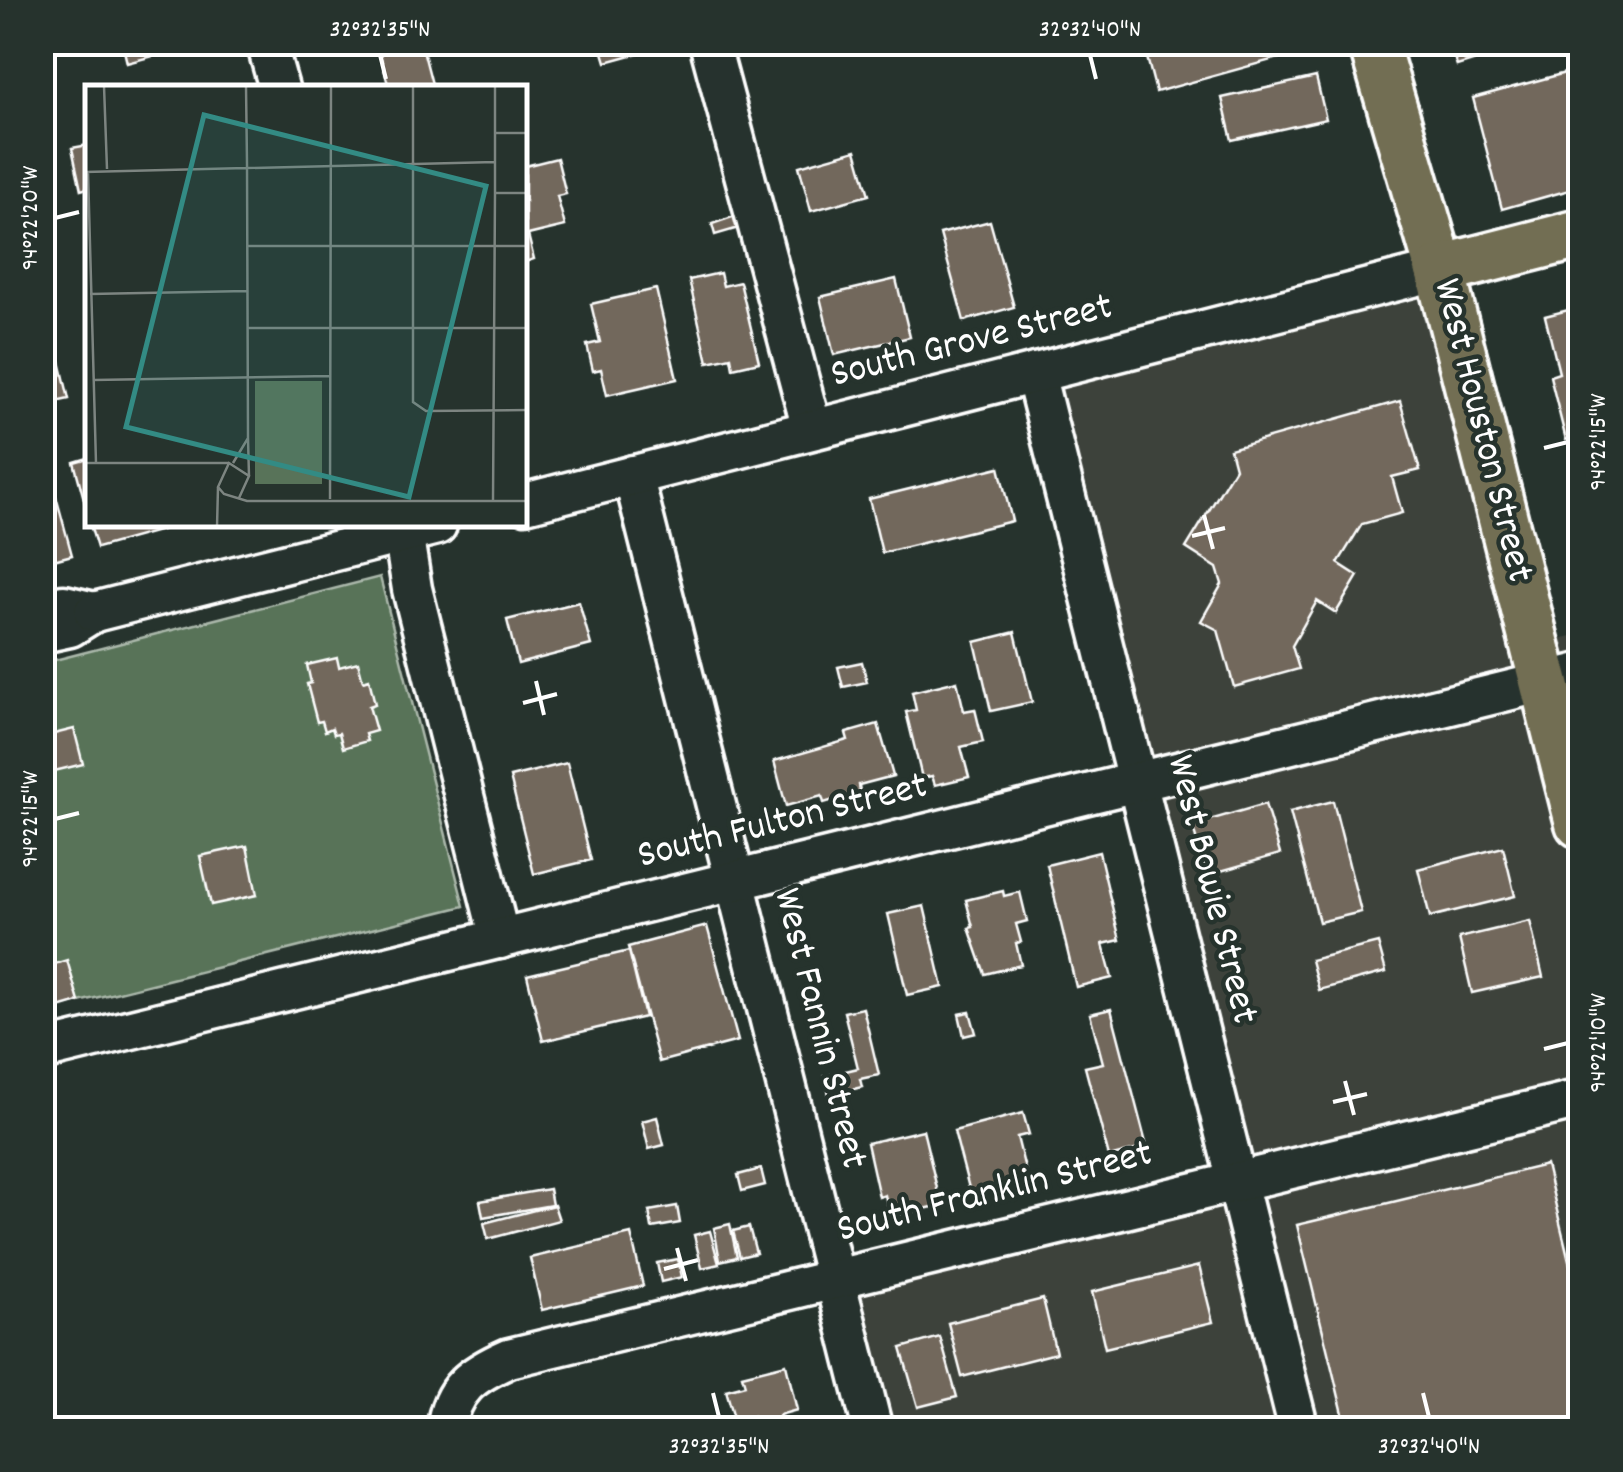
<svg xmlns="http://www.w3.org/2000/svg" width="1623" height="1472" viewBox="0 0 1623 1472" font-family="Dekko,sans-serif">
  <rect width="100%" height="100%" fill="#26332d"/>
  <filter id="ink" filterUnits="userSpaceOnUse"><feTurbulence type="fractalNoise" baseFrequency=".01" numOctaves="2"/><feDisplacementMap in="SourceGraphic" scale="20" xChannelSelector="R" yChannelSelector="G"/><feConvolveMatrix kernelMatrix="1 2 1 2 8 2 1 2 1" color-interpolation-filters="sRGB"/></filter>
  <g filter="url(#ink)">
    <!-- built -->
    <path fill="#3d433b" d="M1423 285 1514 650 1580 634V1429H891L857 1289 1246 1194 1046 377Z"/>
    <!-- green -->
    <path fill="#587359" stroke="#acb9ac" stroke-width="2.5" d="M380 577 464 906 43 1011V663Z"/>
    <!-- building -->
    <g fill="#72675b" stroke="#fff" stroke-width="2.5">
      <path d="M122 42H194L195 45 127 63Z"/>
      <path d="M377 42H421L433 88H389Z"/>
      <path d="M600 42H675V43L606 62Z"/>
      <path d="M1143 42H1290L1293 54 1156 92Z"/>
      <path d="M1449 42H1523L1524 45 1457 66Z"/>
      <path d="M1580 69V187L1502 209 1473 98Z"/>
      <path d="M1316 77 1326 119 1232 140 1222 98Z"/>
      <path d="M88 145V188L81 190 72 148Z"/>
      <path d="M856 150 869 195 811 211 799 166Z"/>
      <path d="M557 158 566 194 557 196 565 226 528 235 534 259 525 262V166Z"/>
      <path d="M735 216 739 228 715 235 712 224Z"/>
      <path d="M990 221 1014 307 964 321 940 234Z"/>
      <path d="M720 273 723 286 740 282 759 362 733 368 731 357 708 362 689 280Z"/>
      <path d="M896 279 910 337 834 355 820 297Z"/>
      <path d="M656 289 677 379 607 395 601 369 593 371 587 345 600 342 591 304Z"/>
      <path d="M1580 307V436L1566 440 1550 376 1559 373 1545 316Z"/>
      <path d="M54 336 69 399 42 405V339Z"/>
      <path d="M1400 401 1420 470 1392 477 1402 513 1362 524 1338 563 1358 576 1336 613 1317 601 1292 646 1299 669 1234 687 1218 630 1201 621 1222 584 1217 568 1186 548 1235 468 1230 449Z"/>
      <path d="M42 445 72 555 42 563Z"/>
      <path d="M88 458V514L74 462Z"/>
      <path d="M999 467 1012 521 882 553 869 499Z"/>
      <path d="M90 525H160L162 530 97 548Z"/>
      <path d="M579 602 591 645 518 664 507 620Z"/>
      <path d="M1015 632 1032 702 991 711 975 642Z"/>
      <path d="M337 658 339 667 358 662 363 681 369 679 375 704 369 706 376 731 365 734 367 741 343 748 339 733 334 734 332 728 325 731 322 721 317 722 307 684 311 683 307 665Z"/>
      <path d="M862 662 867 682 843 687 838 667Z"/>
      <path d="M957 681 964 711 975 709 983 742 961 747 969 777 935 785 932 776 922 778 906 712 916 710 912 692Z"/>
      <path d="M878 724 893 776 859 785 860 792 824 803 822 796 786 806 774 761 848 740 846 733Z"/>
      <path d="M74 729 83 764 42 774V737Z"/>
      <path d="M567 763 591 860 534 874 510 777Z"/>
      <path d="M1333 801 1361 912 1319 922 1290 812Z"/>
      <path d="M1265 804 1280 854 1207 875 1192 825Z"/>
      <path d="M247 846 257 895 211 905 200 856Z"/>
      <path d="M1503 847 1515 896 1430 917 1418 869Z"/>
      <path d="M1099 852 1120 940 1103 944 1112 978 1076 987 1047 865Z"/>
      <path d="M1003 891 1004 896 1020 892 1027 921 1016 924 1021 942 1016 943 1021 965 985 974 969 928 973 927 966 900Z"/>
      <path d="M924 906 943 987 907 995 888 914Z"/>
      <path d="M1530 921 1543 977 1472 993 1459 938Z"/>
      <path d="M707 926 738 1041 659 1062 628 947Z"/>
      <path d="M1378 943 1386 972 1319 990 1311 960Z"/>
      <path d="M629 951 645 1017 543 1041 527 975Z"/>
      <path d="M67 960 79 1002 42 1013V968Z"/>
      <path d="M863 1008 879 1075 860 1079 862 1087 829 1095 825 1076 858 1068 844 1012Z"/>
      <path d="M1111 1009 1147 1147 1109 1157 1085 1067 1103 1063 1090 1014Z"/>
      <path d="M970 1012 976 1033 964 1036 959 1014Z"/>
      <path d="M1023 1113 1029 1134 1017 1137 1027 1177 970 1192 954 1131Z"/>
      <path d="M657 1117 664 1145 649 1149 642 1121Z"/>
      <path d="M923 1130 941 1205 890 1217 885 1195 879 1197 867 1143Z"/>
      <path d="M1546 1165 1580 1306V1430H1517L1515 1422 1483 1430H1347L1297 1225Z"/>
      <path d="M761 1169 765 1185 742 1191 738 1175Z"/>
      <path d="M549 1189 552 1205 483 1217 480 1201Z"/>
      <path d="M554 1205 559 1220 488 1239 484 1223Z"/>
      <path d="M677 1206 680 1223 652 1228 649 1211Z"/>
      <path d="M730 1224 737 1257 720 1261 714 1228Z"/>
      <path d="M749 1227 756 1253 740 1257 733 1231Z"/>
      <path d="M710 1231 719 1264 702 1268 694 1235Z"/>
      <path d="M631 1234 643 1286 542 1310 530 1258Z"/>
      <path d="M678 1259 682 1277 661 1282 657 1263Z"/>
      <path d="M1199 1266 1213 1322 1105 1348 1092 1292Z"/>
      <path d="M1043 1299 1056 1353 962 1377 948 1323Z"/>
      <path d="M940 1337 957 1397 918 1407 901 1348Z"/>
      <path d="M786 1364 797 1410 779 1415 783 1430H757L753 1416 735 1421 726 1390 745 1385 742 1375Z"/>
    </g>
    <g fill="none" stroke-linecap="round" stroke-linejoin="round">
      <defs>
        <g id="minor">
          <path d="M266 42 279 88"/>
          <path d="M709 42 812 429"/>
          <path d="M1035 373 1299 1430"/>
          <path d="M633 475 873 1430"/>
          <path d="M525 503 1440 270"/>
          <path d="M402 525 412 589 500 939"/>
          <path d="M42 609 64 605 94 612 70 627 42 633"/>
          <path d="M94 612 437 525"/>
          <path d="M42 1051 1580 673"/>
          <path d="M446 1430C451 1388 473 1374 509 1358L1580 1099"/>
        </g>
        <g id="major">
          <path d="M1373 42 1440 270 1580 823"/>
          <path d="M1440 270 1580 234"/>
        </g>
      </defs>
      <!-- minor casing -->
      <use href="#minor" stroke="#fff" stroke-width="45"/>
      <!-- major casing -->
      <use href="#major" stroke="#fff" stroke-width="55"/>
      <!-- minor -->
      <use href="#minor" stroke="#26332d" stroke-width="38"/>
      <!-- major -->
      <use href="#major" stroke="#726e52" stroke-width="48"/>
    </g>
  </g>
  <!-- ticks -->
  <path fill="none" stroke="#fff" stroke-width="4" d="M380 55 386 79M1090 55 1096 79M55 218 79 212M1544 448 1568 442M1204 515 1213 549M1192 536 1225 528M536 681 544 715M523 703 557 694M55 819 79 813M1544 1049 1568 1043M1345 1081 1354 1115M1333 1102 1367 1094M677 1248 686 1281M664 1269 698 1260M713 1393 719 1417M1423 1393 1429 1417"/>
  <g text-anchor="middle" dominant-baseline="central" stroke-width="9" stroke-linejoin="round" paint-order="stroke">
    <!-- street labels -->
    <g font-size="40" fill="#fff" stroke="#26332d">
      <text transform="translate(972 343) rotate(-14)">South Grove Street</text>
      <text transform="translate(1481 431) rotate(76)">West Houston Street</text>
      <text transform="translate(783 823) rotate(-14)">South Fulton Street</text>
      <text transform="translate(1210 890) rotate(76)">West Bowie Street</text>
      <text transform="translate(818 1029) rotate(76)">West Fannin Street</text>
      <text transform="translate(995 1194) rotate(-14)">South Franklin Street</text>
    </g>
  </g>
  <!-- overview -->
  <g transform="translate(85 85)">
    <rect width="442" height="442" fill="#26332d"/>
    <path d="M170 296H237V399H170Z" fill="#587359"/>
    <path fill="none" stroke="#7d8581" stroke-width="2.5" d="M19 1 22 84M161 1 162 78M328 1V317L341 326 443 325M410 1V48M443 48H410V108H443M162 78 163 353M3 86 11 378M0 87 410 77M162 161H443M5 209 162 206M163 243H443M9 295 245 291M0 378H144M148 378 163 353 164 391M154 413 164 391 144 378 133 402 139 409 162 416H443M245 414 246 1M408 416 410 108M132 442 133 402"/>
    <path fill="#338b84" fill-opacity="0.15" stroke="#338b84" stroke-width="5" d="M119 30 401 101 324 412 41 342Z"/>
    <rect width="442" height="442" fill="none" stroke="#fff" stroke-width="5"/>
  </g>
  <!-- margin -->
  <rect width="1623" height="1472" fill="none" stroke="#26332d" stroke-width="110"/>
  <rect x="55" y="55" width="1513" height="1362" fill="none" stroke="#fff" stroke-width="4"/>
  <g font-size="25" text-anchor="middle" fill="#fff">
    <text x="380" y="36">32°32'35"N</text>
    <text x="1090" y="36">32°32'40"N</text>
    <text transform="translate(28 218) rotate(-90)" y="9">94°22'20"W</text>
    <text transform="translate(1596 442) rotate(-90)" y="9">94°22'15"W</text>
    <text transform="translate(28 819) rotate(-90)" y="9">94°22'15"W</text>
    <text transform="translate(1596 1043) rotate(-90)" y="9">94°22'10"W</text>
    <text x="719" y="1453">32°32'35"N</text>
    <text x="1429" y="1453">32°32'40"N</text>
  </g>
</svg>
